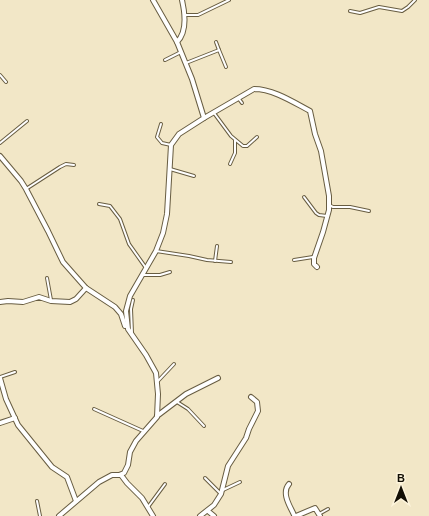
<svg xmlns="http://www.w3.org/2000/svg" width="429" height="516" viewBox="0 0 429 516" font-family="Helvetica,sans-serif">
  <rect width="100%" height="100%" fill="#f2e7c7"/>
  <g fill="none" stroke-linecap="round" stroke-linejoin="round">
    <defs>
      <g id="service">
        <path d="M350 11 360 13 379 7 402 11 408 7 415 0"/>
        <path d="M185 15H198L229 0"/>
        <path d="M216 42 219 50"/>
        <path d="M165 60 181 52"/>
        <path d="M186 63 219 50 226 67"/>
        <path d="M0 75 6 82"/>
        <path d="M239 99 242 103"/>
        <path d="M214 113 231 136 243 146H247L257 137"/>
        <path d="M161 124 157 137 162 143 171 145"/>
        <path d="M0 143 27 121"/>
        <path d="M230 164 235 153V140"/>
        <path d="M170 169 194 176"/>
        <path d="M26 189 60 167 66 164 74 165"/>
        <path d="M304 197 316 213 319 215 327 216"/>
        <path d="M99 204 110 206 120 219 129 244 146 268"/>
        <path d="M329 205 333 207H350L369 211"/>
        <path d="M156 251 189 256 207 260 231 262"/>
        <path d="M294 260 313 257"/>
        <path d="M215 261 217 246"/>
        <path d="M143 275H160L170 272"/>
        <path d="M47 278 51 300"/>
        <path d="M132 333 131 309 133 300"/>
        <path d="M0 377 15 372"/>
        <path d="M158 381 174 364"/>
        <path d="M177 402 188 409 204 426"/>
        <path d="M94 409 143 431"/>
        <path d="M205 478 221 494"/>
        <path d="M223 490 240 482"/>
        <path d="M37 501 40 516"/>
        <path d="M148 507 165 484"/>
        <path d="M319 514 328 509"/>
      </g>
      <g id="minor">
        <path d="M177 42C187 32 185 13 182 0"/>
        <path d="M204 118 254 89C273 89 293 102 310 111L315 134 321 151 329 196V210L323 232 314 258V264L317 267"/>
        <path d="M0 156 21 181 26 189 48 231 63 262 86 288 115 307 121 314 125 326"/>
        <path d="M0 302 8 301 23 302 39 297 51 301 70 302 76 299 86 288"/>
        <path d="M0 378 6 399 18 425 52 467 67 477 76 501"/>
        <path d="M157 416 186 394 218 378"/>
        <path d="M0 423 15 418"/>
        <path d="M119 475H121L127 483 142 498 153 516"/>
        <path d="M289 484C281 493 290 506 294 515L296 516 315 508 320 516"/>
        <path d="M208 511 214 516"/>
        <path d="M59 516 99 482 112 475H119L124 473 128 465 130 452 136 441 157 417 158 394 156 373 146 355 128 329 126 311 130 296 156 251 163 233 167 214 171 145 179 134 204 118 192 79 177 42 153 0"/>
        <path d="M200 516 214 505 221 494 228 466 246 438 249 429 258 411 257 402 251 397"/>
      </g>
    </defs>
    <!-- service casing -->
    <use href="#service" stroke="#685d42" stroke-width="4"/>
    <!-- minor casing -->
    <use href="#minor" stroke="#685d42" stroke-width="6"/>
    <!-- service -->
    <use href="#service" stroke="#fff" stroke-width="2"/>
    <!-- minor -->
    <use href="#minor" stroke="#fff" stroke-width="4"/>
  </g>
  <!-- north arrow -->
  <g transform="translate(401 488)" stroke="#fdf4db" stroke-width="3" paint-order="stroke">
  <path d="M0-3L7 15L0 10L-7 15Z" fill="#120e04"/>
  <text y="-6" font-size="11" font-weight="bold" text-anchor="middle" fill="#120e04">B</text>
  </g>
</svg>
